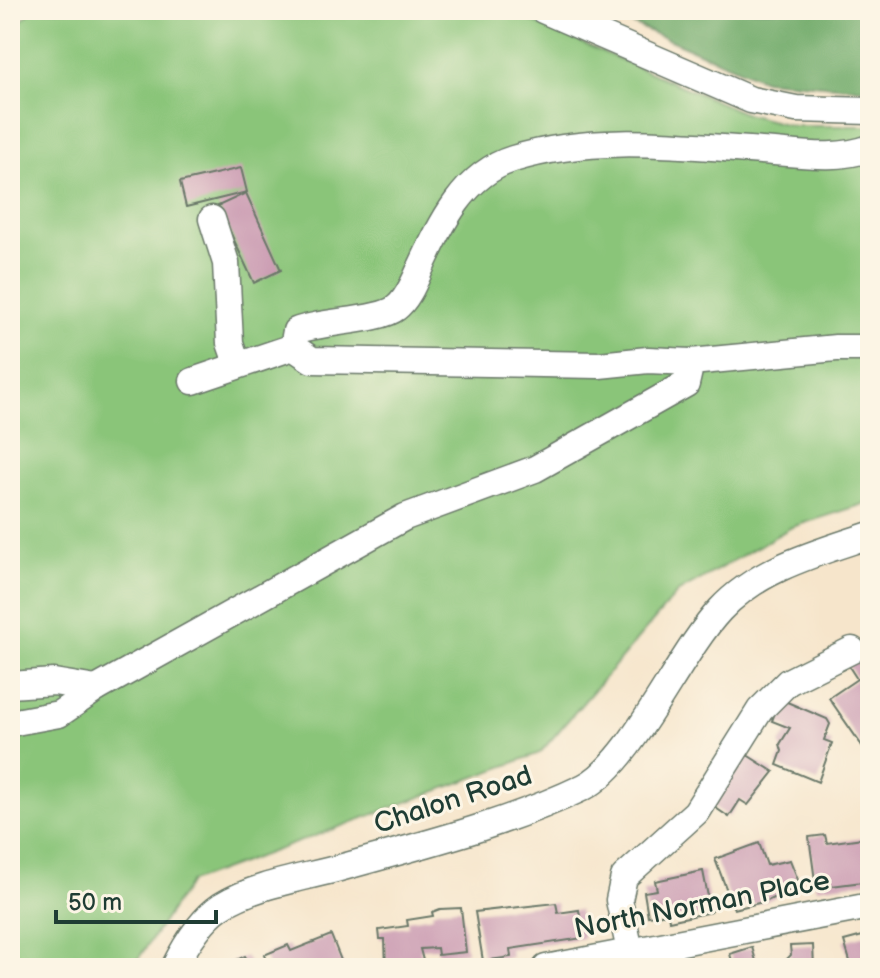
<svg xmlns="http://www.w3.org/2000/svg" width="880" height="978" viewBox="0 0 880 978" font-family="'Balsamiq Sans',sans-serif">
  <rect width="100%" height="100%" fill="#fcf5e5"/>
  <filter id="ink" filterUnits="userSpaceOnUse"><feTurbulence type="fractalNoise" baseFrequency=".0125" numOctaves="2"/><feDisplacementMap in="SourceGraphic" scale="16" xChannelSelector="R" yChannelSelector="G"/><feConvolveMatrix kernelMatrix="1 2 1 2 8 2 1 2 1" color-interpolation-filters="sRGB"/></filter>
  <filter id="wash" filterUnits="userSpaceOnUse"><feTurbulence type="fractalNoise" baseFrequency=".006" numOctaves="4" result="noise"/><feDisplacementMap in="SourceGraphic" scale="32" xChannelSelector="R" yChannelSelector="G"/><feGaussianBlur stdDeviation="1.8" result="paint"/><feColorMatrix in="noise" values="0 0 0 0 0 0 0 0 0 0 0 0 0 0 0 0 0 1.4 0 .05"/><feComposite in="paint" operator="in"/></filter>
  <g filter="url(#wash)">
    <rect width="100%" height="100%" fill="#f6e5cb"/>
    <!-- green -->
    <path fill="#8ac579" stroke="#548156" stroke-width="2" d="M33 10H506L746 114 793 126H870V502L792 527 677 593 540 753 190 882 132 968H10V31Z"/>
    <!-- forest -->
    <path fill="#6faa69" stroke="#47744e" stroke-width="2" d="M599 10H870V89L764 80Z"/>
    <g id="blocks">
      <!-- building -->
      <g fill="#c999b1">
        <path d="M241 168 247 192 186 207 180 182Z"/>
        <path d="M246 193 281 270 254 283 218 206Z"/>
        <path d="M870 649V751L867 753 829 698 857 679 848 665Z"/>
        <path d="M780 699 827 719 830 724 824 740 832 743 818 782 777 765 782 751 780 744 790 728 772 721Z"/>
        <path d="M744 753 774 772 748 805 740 800 729 817 710 804Z"/>
        <path d="M825 835 827 843 870 837V881L816 888 809 837Z"/>
        <path d="M759 843 767 865 790 860 800 885 767 901 734 909 715 859Z"/>
        <path d="M703 871 711 912 669 921 668 913 648 916 644 892 657 890 655 881Z"/>
        <path d="M556 903 558 913 579 910 583 938 510 949 511 957 483 961 475 912Z"/>
        <path d="M461 908 466 952 438 955 437 948 420 949 425 968H386L385 939H380L379 930 408 926 407 920 433 916 432 912 440 909Z"/>
        <path d="M870 934V968H852L844 941Z"/>
        <path d="M331 935 344 968H269L264 955 288 945 291 951Z"/>
        <path d="M813 945 814 968H763L762 964H778V968L791 955 790 946Z"/>
        <path d="M752 947 758 968H734L730 954Z"/>
        <path d="M245 956 252 968H220Z"/>
      </g>
    </g>
  </g>
  <g filter="url(#ink)">
    <use href="#blocks" fill-opacity="0" stroke="#6a7869" stroke-width="2"/>
    <g fill="none" stroke-linecap="round" stroke-linejoin="round">
      <defs>
        <g id="minor">
          <path d="M543 10 751 100 796 109 870 111"/>
          <path d="M212 219 226 263 230 343 237 363"/>
          <path d="M691 362 648 360 599 365 312 360 293 347 296 331C321 321 380 321 396 308 408 299 415 280 421 267 441 224 464 174 513 159 593 134 679 145 761 151 797 153 836 161 870 148"/>
          <path d="M193 381 293 347"/>
          <path d="M10 685 54 682 96 689"/>
          <path d="M10 723 59 714 96 689 405 517 535 469 686 384 691 362 836 348H870"/>
          <path d="M630 951 619 900 624 877 696 812 760 710 788 682 852 650"/>
          <path d="M174 968C185 946 200 920 221 906 256 884 304 878 343 867 425 844 507 824 584 787 632 763 678 655 720 610 759 568 817 553 870 535"/>
          <path d="M546 968 870 906"/>
        </g>
      </defs>
      <!-- minor casing -->
      <use href="#minor" stroke="#6a7869" stroke-width="29"/>
      <!-- minor -->
      <use href="#minor" stroke="#fff" stroke-width="26"/>
    </g>
  </g>
  <g text-anchor="middle" dominant-baseline="central" stroke-width="6" stroke-linejoin="round" paint-order="stroke">
    <!-- street labels -->
    <g font-size="28" fill="#1f3d34" stroke="#fcf5e5">
      <text transform="translate(453 800) rotate(-18)">Chalon Road</text>
      <text transform="translate(702 905) rotate(-11)">North Norman Place</text>
    </g>
  </g>
  <!-- margin -->
  <rect width="880" height="978" fill="none" stroke="#fcf5e5" stroke-width="40"/>
  <!-- scale -->
  <path d="M56 910v12h160v-12" fill="none" stroke="#1f3d34" stroke-width="4"/>
  <text x="68" y="910" font-size="24" fill="#1f3d34" stroke="#fcf5e5" stroke-width="6" paint-order="stroke">50 m</text>
</svg>
